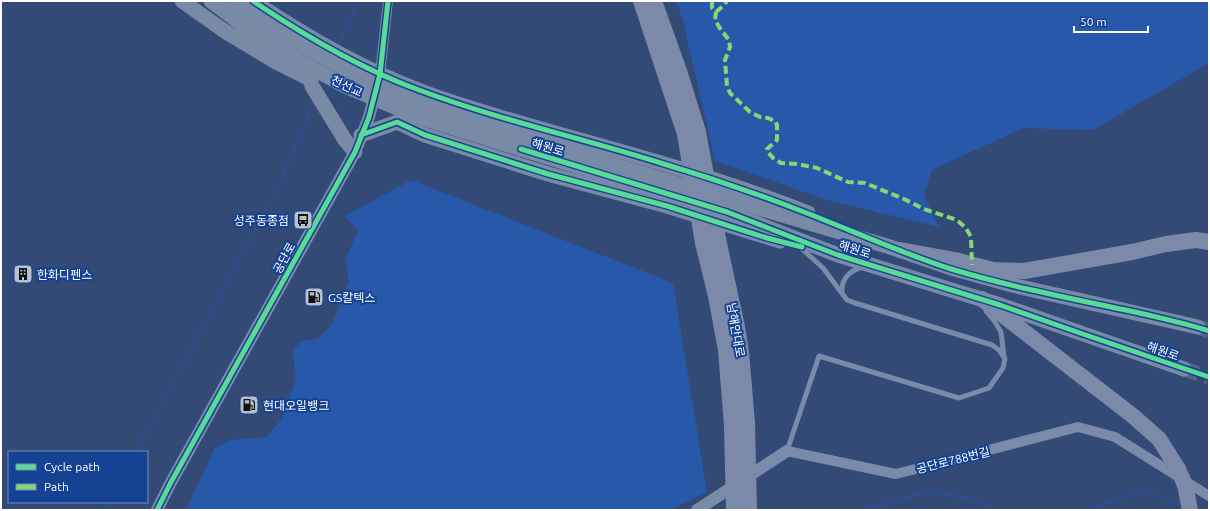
<svg xmlns="http://www.w3.org/2000/svg" width="1210" height="511" viewBox="0 0 1210 511" font-family="Ubuntu,'Noto Sans KR',sans-serif">
  <rect width="100%" height="100%" fill="#324a75"/>
  <!-- green -->
  <g fill="#2858a9">
    <path d="M676 1H1209V63L1093 130 1023 128 932 170 924 195 939 227 827 200 715 161 683 21Z"/>
    <path d="M411 180 673 283 707 492 671 510H186L214 449 230 440 267 437 282 418 296 379 293 353 296 347 302 341 318 339 332 324 349 280 345 260 358 231 345 216Z"/>
  </g>
  <g fill="none" stroke-linecap="round" stroke-linejoin="round">
    <!-- stream -->
    <g stroke="#2d4e88" stroke-width="3">
      <path d="M338 47 358 1"/>
      <path d="M136 452 278 187 315 100"/>
      <path d="M105 510 109 502"/>
      <path d="M864 510 926 492 976 499 996 510"/>
      <path d="M1090 510 1141 490 1184 505"/>
    </g>
    <!-- primary-tunnel -->
    <g stroke="#51658a" stroke-width="15" stroke-dasharray="15 8" stroke-linecap="butt">
      <path d="M1198 327 1209 331"/>
      <path d="M1184 369 1209 377"/>
    </g>
    <!-- service -->
    <g stroke="#798ba8" stroke-width="5">
      <path d="M842 292C841 278 851 270 863 267"/>
      <path d="M986 311 993 319 1001 332 1004 356"/>
      <path d="M787 451 819 356 959 398 989 388 1003 368 1005 359 999 350 992 345 855 303 847 300 823 268 799 246"/>
    </g>
    <!-- minor -->
    <g stroke="#798ba8" stroke-width="10">
      <path d="M380 74 388 1"/>
      <path d="M787 451 896 474 1078 427 1115 437 1209 496"/>
    </g>
    <!-- tertiary -->
    <g stroke="#798ba8" stroke-width="12">
      <path d="M157 510 170 484 355 152 369 117 376 90"/>
      <path d="M697 510 787 451"/>
    </g>
    <!-- primary -->
    <g stroke="#798aa7" stroke-width="15">
      <path d="M182 1 223 30 276 62 310 79 312 86 345 140 355 152"/>
      <path d="M253 1C305 36 360 68 418 90 467 109 518 122 569 137 649 159 730 182 808 213"/>
      <path d="M361 135 397 122 425 135 548 174 667 206 780 241"/>
      <path d="M523 138 890 247 951 268 1016 286 1198 327"/>
      <path d="M521 149 727 212 838 255 1000 305 1184 369"/>
    </g>
    <!-- trunk -->
    <g stroke="#7a8aa8" stroke-width="16">
      <path d="M641 1 685 134"/>
      <path d="M654 1 679 71 698 132"/>
      <path d="M718 239 737 327 741 352 747 423"/>
      <path d="M703 243 716 296 726 350 732 426"/>
      <path d="M900 250 955 260 993 270 1024 271 1132 252 1166 244 1196 240 1209 242"/>
      <path d="M982 299 1133 416 1159 439 1178 469"/>
    </g>
    <!-- primary-bridge -->
    <g stroke="#798aa7" stroke-width="15">
      <path d="M211 1 264 41 341 84 416 116 521 149"/>
      <path d="M233 1 271 28 343 68 386 88 439 111 523 138"/>
    </g>
    <!-- trunk-bridge -->
    <g stroke="#7a8aa8" stroke-width="16">
      <path d="M698 132 718 239"/>
      <path d="M685 134 703 243"/>
      <path d="M747 423 749 510"/>
      <path d="M732 426 734 510"/>
      <path d="M1178 469 1185 485 1190 510"/>
    </g>
    <!-- quiet -->
    <g stroke="#83d873" stroke-width="4" stroke-dasharray="8 4" stroke-linecap="butt">
      <path d="M712 1V8L716 12 715 20 721 30 729 40 730 47 725 60 727 86 730 93 750 112 760 117 768 118 775 121 777 125V140L767 149V151L773 158 781 163 797 164 817 168 848 182 865 183 904 199 924 209 957 220 966 228 971 237 972 265"/>
      <path d="M716 12 723 6 727 1"/>
    </g>
    <defs>
      <g id="cycleway">
        <path d="M253 1C305 36 361 69 419 90 499 120 582 138 664 164 711 178 758 194 804 212 853 231 901 253 951 269 1011 287 1073 299 1135 312 1160 318 1185 323 1209 331"/>
        <path d="M361 135 397 122 425 135 548 174 667 206 767 238 802 247"/>
        <path d="M521 149 727 212 838 255 1000 305 1080 333 1209 377"/>
        <path d="M157 510 170 484 355 152 369 117 380 74 388 1"/>
      </g>
    </defs>
    <!-- cycleway casing -->
    <use href="#cycleway" stroke="#154292" stroke-width="8"/>
    <!-- cycleway -->
    <use href="#cycleway" stroke="#5adb95" stroke-width="5"/>
  </g>
  <!-- icons -->
  <defs>
    <symbol id="bus-square" viewBox="-11 -11 22 22"><rect x="-9" y="-9" width="18" height="18" rx="4" fill="#b7c0cf" stroke="#154292"/><path d="M-5-6H5V4H4V6H2V4H-2V6H-4V4H-5ZM-3.5-4V0h7V-4ZM-3.5 1.2v1.5H-2V1.2ZM2 1.2v1.5H3.5V1.2Z" fill="#111"/></symbol>
    <symbol id="building-square" viewBox="-11 -11 22 22"><rect x="-9" y="-9" width="18" height="18" rx="4" fill="#b7c0cf" stroke="#154292"/><path d="M-4-6H4V6H1V3H-1V6H-4ZM-2.5-4.3h1.7v1.8h-1.7ZM.8-4.3h1.7v1.8H.8ZM-2.5-1h1.7V.8h-1.7ZM.8-1h1.7V.8H.8Z" fill="#111"/></symbol>
    <symbol id="fuel-square" viewBox="-11 -11 22 22"><rect x="-9" y="-9" width="18" height="18" rx="4" fill="#b7c0cf" stroke="#154292"/><path d="M-5.5-6h7V0h2V4h1.3V-2.5L3-4.5l.8-.8L6-3V5H2.5V1h-1V6h-7ZM-4.2-4.7v3.2H.2V-4.7Z" fill="#111"/></symbol>
  </defs>
  <g fill-rule="evenodd">
    <use href="#bus-square" x="292" y="209" width="22" height="22"/>
    <use href="#building-square" x="12" y="263" width="22" height="22"/>
    <use href="#fuel-square" x="303" y="286" width="22" height="22"/>
    <use href="#fuel-square" x="238" y="394" width="22" height="22"/>
  </g>
  <g text-anchor="middle" dominant-baseline="central" stroke-width="4" stroke-linejoin="round" paint-order="stroke">
    <!-- street labels -->
    <g font-size="12" fill="#fff" stroke="#154292">
      <text transform="translate(347 86) rotate(25)">천선교</text>
      <text transform="translate(548 147) rotate(17)">해원로</text>
      <text transform="translate(855 249) rotate(18)">해원로</text>
      <text transform="translate(284 258) rotate(-61)">공단로</text>
      <text transform="translate(736 330) rotate(80)">남해안대로</text>
      <text transform="translate(1163 351) rotate(19)">해원로</text>
      <text transform="translate(953 460) rotate(-14)">공단로788번길</text>
    </g>
    <!-- poi labels -->
    <g font-size="12" fill="#fff" stroke="#154292" text-anchor="start">
      <text x="289" y="220" text-anchor="end">성주동종점</text>
      <text x="37" y="274">한화디펜스</text>
      <text x="328" y="297">GS칼텍스</text>
      <text x="263" y="405">현대오일뱅크</text>
    </g>
  </g>
  <!-- border -->
  <rect width="1210" height="511" fill="none" stroke="#ffffff" stroke-width="4"/>
  <!-- legend -->
  <rect x="8" y="451" width="140" height="52" fill="#154292" stroke="#738ebe"/>
  <rect x="16" y="464" width="20" height="6" fill="#5adb95" stroke="#738ebe"/>
  <text x="44" y="471" font-size="12" fill="#ffffff">Cycle path</text>
  <rect x="16" y="484" width="20" height="6" fill="#83d873" stroke="#738ebe"/>
  <text x="44" y="491" font-size="12" fill="#ffffff">Path</text>
  <!-- scale -->
  <path d="M1074 26v6h74v-6" fill="none" stroke="#ffffff" stroke-width="2"/>
  <text x="1080" y="26" font-size="12" fill="#ffffff" stroke="#154292" stroke-width="3" paint-order="stroke">50 m</text>
</svg>
